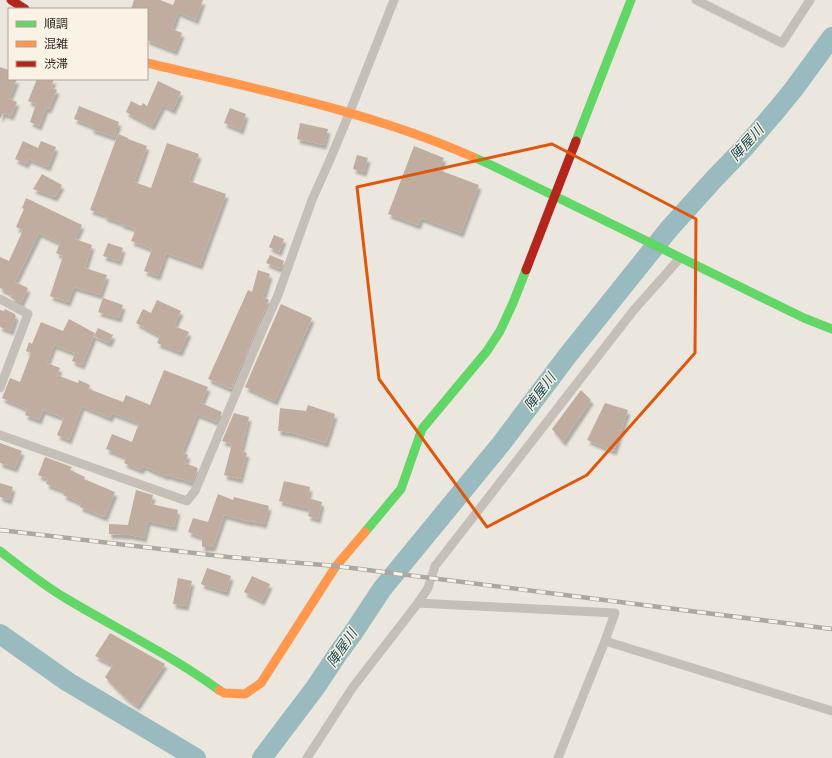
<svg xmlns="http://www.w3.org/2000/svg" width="832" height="758" viewBox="0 0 832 758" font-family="'Fira Sans','Noto Sans JP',sans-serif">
  <defs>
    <filter id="shadow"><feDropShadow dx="2.5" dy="4.5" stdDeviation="1" flood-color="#0004"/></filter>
  </defs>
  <rect width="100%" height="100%" fill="#ece7de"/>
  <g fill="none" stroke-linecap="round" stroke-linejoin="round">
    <!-- river -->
    <g stroke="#99babe" stroke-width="20">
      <path d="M0 634 68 682 196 758"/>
      <path d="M262 758 315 688 339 652 353 633 382 589 501 444 568 355 669 229 715 178 745 147 775 112 793 90 832 37"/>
    </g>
  </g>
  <!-- building -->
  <g fill="#c0ad9f" filter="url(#shadow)">
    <path d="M134 0H160L173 5 175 0H203L196 20 178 12 172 29 182 33 175 51 147 40V9H131Z"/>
    <path d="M0 67 9 70V79H17L9 99 17 102 11 116 3 113 0 119Z"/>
    <path d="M37 79H54L51 87 57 90 49 109 46 108 39 126 30 122 36 104 28 101Z"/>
    <path d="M158 81 181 92 173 110 163 105 152 126 126 112 131 101 141 106 143 103 147 106Z"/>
    <path d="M79 106 119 122 114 137 91 129 92 126 74 119Z"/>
    <path d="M230 108 246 114 241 130 224 123Z"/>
    <path d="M300 123 328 129 324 145 297 139Z"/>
    <path d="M118 134 128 138V139L147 146 134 182 151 188 167 143 199 154 189 181 226 194 200 265 166 253 158 276 144 271 152 249 131 241 136 229 121 224 122 223 104 217 105 215 90 210Z"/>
    <path d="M23 141 38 148 41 141 56 147 48 167 29 159 26 164 15 159Z"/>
    <path d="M414 146 444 158 439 170 479 185 461 233 421 218 418 225 388 214Z"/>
    <path d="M357 155 368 158 364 172 353 169Z"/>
    <path d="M42 174 62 185 55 197 33 189Z"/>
    <path d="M26 198 82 225 75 239 92 245 85 268 107 275 100 295 74 287 68 302 50 296 63 256 56 253 60 243 39 233 15 282 28 288 21 303 11 298 12 294 0 288V257L9 261 23 230 16 227 24 209 22 208Z"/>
    <path d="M274 235 284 239 279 252 269 247Z"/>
    <path d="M108 243 123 248 119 261 103 256Z"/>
    <path d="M270 255 284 261 281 269 266 263Z"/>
    <path d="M258 270 270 274 263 297 269 300 231 389 208 379 248 290 252 292Z"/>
    <path d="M103 298 123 305 119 318 98 312Z"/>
    <path d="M157 300 181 311 174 326 189 332 180 352 157 343 160 336 136 323 143 309 151 313Z"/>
    <path d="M281 304 312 318 275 401 245 387Z"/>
    <path d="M5 309 15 314V315L16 316 11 331 0 327V310L4 311Z"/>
    <path d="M69 319 95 333 82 365 72 361 75 353 54 345 47 363 60 368 57 375 78 383 79 380 90 385 89 389 123 402 126 395 150 405 164 370 208 387 201 403 222 412 217 422 197 414 182 452 188 455 185 463 198 468 192 483 179 478V479L167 475 166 476 143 466 141 470 124 463 126 457 106 449 112 434 132 442 139 423 112 413 110 418 82 406 69 440 57 435 64 418 43 410 39 420 25 415 27 409 2 398 10 378 20 382 31 353 26 351 29 342 32 344 41 322 63 331Z"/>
    <path d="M98 328 113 335 109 343 94 336Z"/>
    <path d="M581 390 591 400 563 442 552 429Z"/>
    <path d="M605 403 628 410 614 451 587 440Z"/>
    <path d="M308 405 335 414 326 443 293 433 278 431 280 408 306 411Z"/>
    <path d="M234 413 249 417 241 451 247 453 240 479 224 475 232 444 222 441Z"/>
    <path d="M0 443 22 451 15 468 0 463Z"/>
    <path d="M45 457 72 467 70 470 85 477 84 479 115 492 105 517 80 507 81 503 63 495 65 491 46 484 48 479 38 475Z"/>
    <path d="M284 481 310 487 308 498 322 502 318 519 308 516 310 509 279 501Z"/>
    <path d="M0 483 13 487 9 500 0 497Z"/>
    <path d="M136 490 153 495 151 504 178 510 174 527 148 521 144 538 130 535 109 534V524L128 525Z"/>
    <path d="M218 494 233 500 234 497 269 506 264 524 251 521V522L224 515 213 547H202V537L188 532 193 518 208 522Z"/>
    <path d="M207 568 231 576 226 592 201 584Z"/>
    <path d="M252 576 270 584 262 601 244 592Z"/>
    <path d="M178 578 192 581 186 606 173 604Z"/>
    <path d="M110 633 165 664 137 706 126 698 105 677 113 665 95 656Z"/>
  </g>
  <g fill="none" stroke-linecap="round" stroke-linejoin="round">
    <!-- street -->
    <g stroke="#c5bfb7" stroke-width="9">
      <path d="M696 0 782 43 810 0"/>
      <path d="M0 299 28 314 0 388"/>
      <path d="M0 435 187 501 195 491 261 333 278 295 312 200 329 162 349 114 394 0"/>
      <path d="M418 603 428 588 435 566 439 561 633 311 680 258"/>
      <path d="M307 758 353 687 418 603 615 613 605 641"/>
      <path d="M558 758 605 641 832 711"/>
    </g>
    <!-- fast -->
    <g stroke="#63d668" stroke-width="9">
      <path d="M576 141 631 0"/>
      <path d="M473 157 491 165 804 318 832 329"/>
      <path d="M365 532 401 489 422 429 487 351 500 331 513 303 526 270"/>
      <path d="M0 551C22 568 43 585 67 599 117 629 171 655 219 690"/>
    </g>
    <!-- slow -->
    <g stroke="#ff974d" stroke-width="9">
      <path d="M147 63C256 89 369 111 473 157"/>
      <path d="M219 690 224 693 245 694 261 683 336 566 365 532"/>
    </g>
    <!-- jam -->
    <g stroke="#b3261e" stroke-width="9">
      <path d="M11 0 25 9"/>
      <path d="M526 270 576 141"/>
    </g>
    <defs>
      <path id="rail" d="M0 530 228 557 336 566 832 629"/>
    </defs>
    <!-- rail casing -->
    <use href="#rail" stroke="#aca7a2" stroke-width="4.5"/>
    <!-- rail -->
    <use href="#rail" stroke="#faf2e4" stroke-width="3" stroke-dasharray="9" stroke-linecap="butt"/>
  </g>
  <!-- marked area -->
  <path fill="none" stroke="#df570d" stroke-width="3" stroke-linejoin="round" d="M552 144 696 219 695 353 587 475 487 527 379 379 357 187Z"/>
  <g text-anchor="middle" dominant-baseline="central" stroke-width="3" stroke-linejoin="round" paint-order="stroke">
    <!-- water labels -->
    <g font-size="14" font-style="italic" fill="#1a4b57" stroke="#faf2e4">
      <text transform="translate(747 143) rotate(-48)">陣屋川</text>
      <text transform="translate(540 392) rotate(-53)">陣屋川</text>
      <text transform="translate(342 648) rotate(-56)">陣屋川</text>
    </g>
  </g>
  <!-- legend -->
  <rect x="8" y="8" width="140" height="72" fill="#faf2e4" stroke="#aba398"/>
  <rect x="16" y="21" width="20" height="6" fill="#63d668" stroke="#aba398"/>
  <text x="44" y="28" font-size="12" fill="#352c26">順調</text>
  <rect x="16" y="41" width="20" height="6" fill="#ff974d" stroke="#aba398"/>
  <text x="44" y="48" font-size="12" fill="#352c26">混雑</text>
  <rect x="16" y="61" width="20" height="6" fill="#b3261e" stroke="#aba398"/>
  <text x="44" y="68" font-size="12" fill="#352c26">渋滞</text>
</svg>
